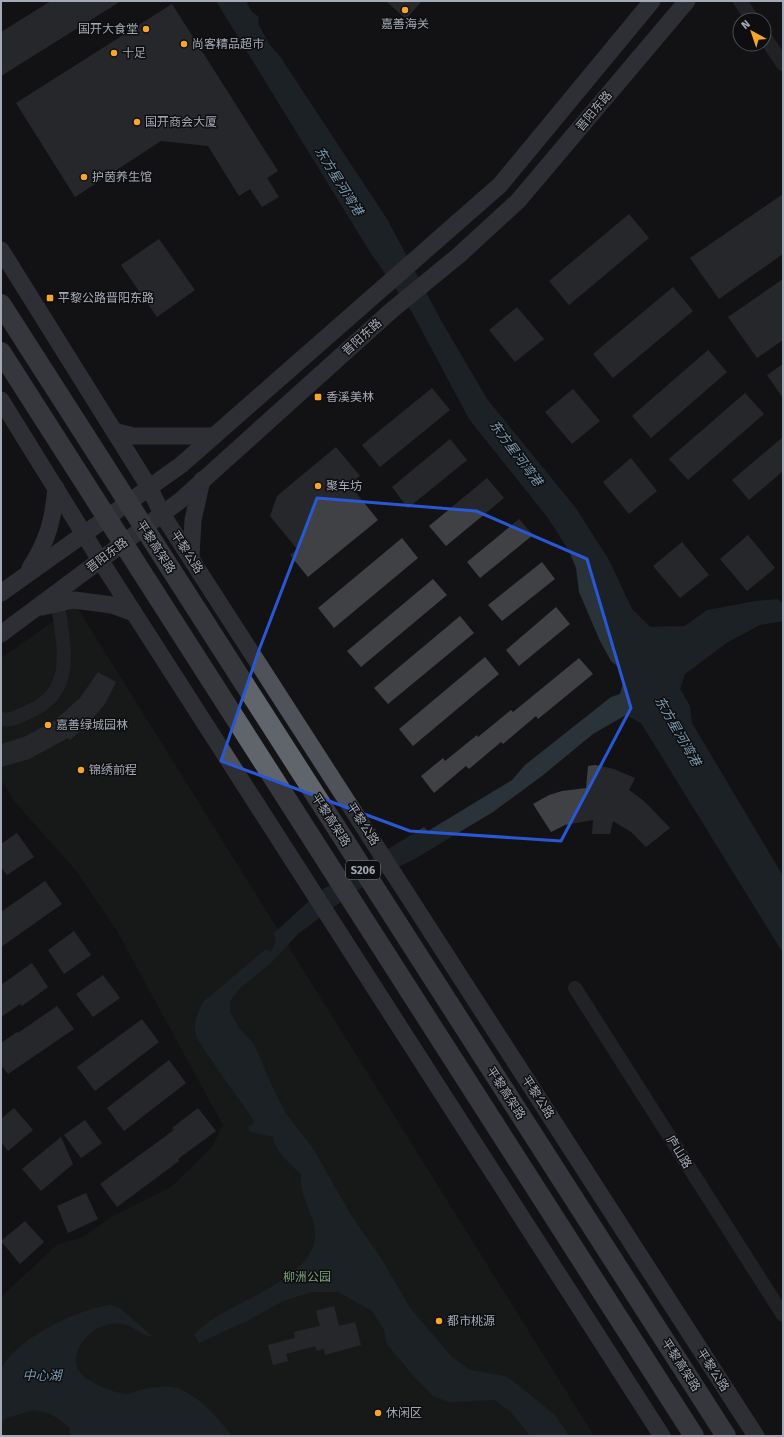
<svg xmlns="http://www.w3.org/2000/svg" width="784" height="1437" viewBox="0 0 784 1437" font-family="'Fira Sans','Noto Sans SC',sans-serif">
  <rect width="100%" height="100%" fill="#131315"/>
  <!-- green -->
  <path fill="#1b231c" d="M76 606 594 1436H1V1297L58 1244 82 1238 111 1217 171 1187 212 1147 223 1125 116 929 75 869 15 802 1 779V658Z"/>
  <!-- water -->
  <g fill="#293339">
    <path d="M216 1H246L252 12 259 17 258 23 269 44 279 55 387 219 442 322 487 399 575 507 609 560 632 609 650 627 685 626 707 610 756 601 778 599 783 604V621L760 625 728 642 685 674 680 689 690 706 692 723 783 876V953L641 723 626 715 593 734 542 776 493 812 413 860 378 876 338 904 298 934 271 963 241 987 230 1001V1012L239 1028 254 1044 272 1086 287 1115 314 1150 352 1217 381 1258 410 1308 452 1357 470 1370 505 1376 514 1382 555 1415 569 1436H530L511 1412 495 1400 449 1402 433 1396 415 1378 387 1344 384 1329 371 1310 338 1292H312L283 1301 249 1320 199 1343 194 1334C201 1329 208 1322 216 1317 243 1300 312 1275 315 1238 317 1214 299 1201 301 1174 291 1165 275 1151 273 1137L251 1132 247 1126 250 1127 254 1121C240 1099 224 1079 210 1058 205 1050 197 1041 195 1031 194 1021 199 1010 203 1002L266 949 271 952 276 941 274 933 320 891 424 827 428 831 512 780 525 765 611 697 620 694 624 679 621 669 611 661 600 641 579 592 576 568 569 551 548 518 469 419 412 312 370 252Z"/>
    <path d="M111 1305 121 1309 153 1337C137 1335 132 1321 111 1324 85 1327 60 1363 89 1380 98 1386 115 1393 126 1394 132 1394 138 1390 144 1389 154 1387 171 1385 180 1389 202 1399 218 1418 232 1436H70V1430L68 1426 57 1418 48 1413 34 1410 6 1418 1 1423C1 1413 0 1374 2 1368 16 1339 80 1308 111 1305Z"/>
  </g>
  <!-- building -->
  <g fill="#3f4145">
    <path d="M51 1H121L1 76V32Z"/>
    <path d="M386 1H422L406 19Z"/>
    <path d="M172 4 278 171 267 178 279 197 262 207 250 189 239 196 208 146 161 141 75 197 16 103Z"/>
    <path d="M783 194V254L719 299 690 258Z"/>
    <path d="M629 214 649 238 569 305 549 281Z"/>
    <path d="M159 239 195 290 157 317 121 265Z"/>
    <path d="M783 279V340L757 358 728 317Z"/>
    <path d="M673 287 693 311 613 378 593 354Z"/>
    <path d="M517 307 544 339 515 362 489 330Z"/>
    <path d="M708 350 727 372 651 438 632 416Z"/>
    <path d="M783 364V398L767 375Z"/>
    <path d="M432 388 450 410 380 467 362 445Z"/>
    <path d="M573 389 600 421 572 444 545 412Z"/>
    <path d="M745 393 764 414 688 480 669 459Z"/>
    <path d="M783 437V471L749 500 732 480Z"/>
    <path d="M450 439 467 460 408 508 392 487Z"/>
    <path d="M336 447 360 476 349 484 378 520 308 577 290 555 297 549 270 516 277 496Z"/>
    <path d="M631 458 657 491 629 514 603 482Z"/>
    <path d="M487 478 504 498 446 546 429 526Z"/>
    <path d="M519 519 533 535 480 578 467 562Z"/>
    <path d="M748 535 775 568 747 591 720 559Z"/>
    <path d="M402 538 418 558 334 628 318 608Z"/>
    <path d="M682 542 709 575 680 598 653 566Z"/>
    <path d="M542 562 555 579 502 621 488 605Z"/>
    <path d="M433 579 447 595 361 667 347 651Z"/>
    <path d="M556 607 570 624 519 666 506 650Z"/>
    <path d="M460 616 474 633 388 704 374 688Z"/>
    <path d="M485 657 499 674 413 746 399 729Z"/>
    <path d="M579 658 593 674 538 719 536 716 503 744 501 742 469 769 466 766 434 793 421 776 443 758 445 761 477 735 478 737 511 710 513 712Z"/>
    <path d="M98 672 116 682 105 704 87 725 70 740 68 738 29 759 1 767V744L24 737 54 721 80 698Z"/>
    <path d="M595 765 614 769 635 778 629 790 644 801 670 828 646 847 631 832 613 821 610 834H592L593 820 565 825 551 832 533 804 549 795 562 791 586 788 588 766Z"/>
    <path d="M17 833 34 857 7 875 1 867V844Z"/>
    <path d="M45 881 62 904 1 947V912Z"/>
    <path d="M74 931 91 955 64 974 48 950Z"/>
    <path d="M32 963 48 987 22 1006 20 1004 1 1017V985Z"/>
    <path d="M103 975 120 998 93 1017 76 994Z"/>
    <path d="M57 1006 74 1029 8 1074 1 1065V1043L17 1032 18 1033Z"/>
    <path d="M142 1019 159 1042 95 1091 77 1067Z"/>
    <path d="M169 1060 186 1083 124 1131 107 1108Z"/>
    <path d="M14 1108 33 1130 8 1151 1 1142V1119Z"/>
    <path d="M198 1108 216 1131 178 1159 179 1161 117 1207 100 1184 174 1130 172 1128Z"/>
    <path d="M85 1120 102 1143 81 1158 64 1135Z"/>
    <path d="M61 1137 73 1164 41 1191 22 1169Z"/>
    <path d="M86 1193 98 1219 68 1233 57 1206Z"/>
    <path d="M25 1221 44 1242 20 1264 1 1241Z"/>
    <path d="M334 1306 339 1326 355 1322 361 1345 325 1355 324 1349 317 1351 315 1346 286 1354 288 1361 273 1365 268 1345 295 1338 294 1332 320 1326 316 1311Z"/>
  </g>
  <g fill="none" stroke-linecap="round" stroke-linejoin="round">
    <!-- minor -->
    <g stroke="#34353a" stroke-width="14">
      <path d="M740 1 753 20"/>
      <path d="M764 36 783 64"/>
      <path d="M1 719C12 721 20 716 30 711 77 691 63 644 58 604"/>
      <path d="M575 988 783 1315"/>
    </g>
    <!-- major -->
    <g stroke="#505259" stroke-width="17">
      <path d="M1 250 149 487 162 514 756 1436"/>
      <path d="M1 400 100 560 662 1436"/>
      <path d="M114 431 133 436H213"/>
      <path d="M191 557 193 520 202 480"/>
      <path d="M30 568C48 540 53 520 56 488"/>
      <path d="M1 593 181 465 500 185 652 1"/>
      <path d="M42 607 74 600 112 605 134 613"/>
      <path d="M1 634 181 500 392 310 458 256 518 201 687 1"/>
    </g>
    <!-- highway-bridge -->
    <g stroke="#60646b" stroke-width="20">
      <path d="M1 304 726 1436"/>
      <path d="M1 352 694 1436"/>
    </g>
  </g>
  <!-- marked area -->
  <path d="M0 0H784V1437H0ZM317 498 476 511 587 559 631 708 561 841 410 831 221 761 259 650Z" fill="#131315" fill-opacity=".55" fill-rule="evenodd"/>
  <path fill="none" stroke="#2a57d5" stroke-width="3" stroke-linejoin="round" d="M317 498 476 511 587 559 631 708 561 841 410 831 221 761 259 650Z"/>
  <!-- markers -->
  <g fill="#f6a62a" stroke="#0e0e10" stroke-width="1.5">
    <circle cx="405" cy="10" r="4"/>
    <circle cx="146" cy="29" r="4"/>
    <circle cx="184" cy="44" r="4"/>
    <circle cx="114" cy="53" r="4"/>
    <circle cx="137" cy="122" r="4"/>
    <circle cx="84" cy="177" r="4"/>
    <rect x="46" y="294" width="8" height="8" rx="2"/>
    <rect x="314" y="393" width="8" height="8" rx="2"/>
    <circle cx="318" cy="486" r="4"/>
    <circle cx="48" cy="725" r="4"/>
    <circle cx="81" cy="770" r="4"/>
    <circle cx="439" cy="1321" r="4"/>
    <circle cx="378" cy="1413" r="4"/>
  </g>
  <g text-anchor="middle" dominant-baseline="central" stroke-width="3" stroke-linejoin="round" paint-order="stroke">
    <!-- shield labels -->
    <rect fill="#0e0e10" stroke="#777c84" stroke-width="1" x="346" y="861" width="34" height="18" rx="3"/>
    <g font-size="11" font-weight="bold" fill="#a4abb6">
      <text x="363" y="870">S206</text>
    </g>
    <!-- poi labels -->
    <g font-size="12" fill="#a4abb6" stroke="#0e0e10" text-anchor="start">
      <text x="405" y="24" text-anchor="middle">嘉善海关</text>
      <text x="138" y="29" text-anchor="end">国开大食堂</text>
      <text x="192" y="44">尚客精品超市</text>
      <text x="122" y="53">十足</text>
      <text x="145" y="122">国开商会大厦</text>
      <text x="92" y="177">护茵养生馆</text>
      <text x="58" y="298">平黎公路晋阳东路</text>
      <text x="326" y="397">香溪美林</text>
      <text x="326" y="486">聚车坊</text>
      <text x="56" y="725">嘉善绿城园林</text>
      <text x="89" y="770">锦绣前程</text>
      <text x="447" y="1321">都市桃源</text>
      <text x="386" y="1413">休闲区</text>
    </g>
    <!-- street labels -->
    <g font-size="12" fill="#a4abb6" stroke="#0e0e10">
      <text transform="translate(594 111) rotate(-50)">晋阳东路</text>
      <text transform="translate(362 337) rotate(-42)">晋阳东路</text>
      <text transform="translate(156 547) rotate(57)">平黎高架路</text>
      <text transform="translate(187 552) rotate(57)">平黎公路</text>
      <text transform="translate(107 555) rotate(-37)">晋阳东路</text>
      <text transform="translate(331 820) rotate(57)">平黎高架路</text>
      <text transform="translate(363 824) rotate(57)">平黎公路</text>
      <text transform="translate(506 1093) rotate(57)">平黎高架路</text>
      <text transform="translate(538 1097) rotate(57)">平黎公路</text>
      <text transform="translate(679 1152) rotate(58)">庐山路</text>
      <text transform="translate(681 1365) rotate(57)">平黎高架路</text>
      <text transform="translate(713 1370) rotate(57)">平黎公路</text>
    </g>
    <!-- park labels -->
    <g font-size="12" fill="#7ba17b" stroke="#0e0e10">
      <text x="307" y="1277">柳洲公园</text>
    </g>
    <!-- water labels -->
    <g font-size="13" font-style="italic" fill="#7a9bb2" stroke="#0e0e10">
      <text transform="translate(339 181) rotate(58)">东方星河湾港</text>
      <text transform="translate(516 453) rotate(53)">东方星河湾港</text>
      <text transform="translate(678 731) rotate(60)">东方星河湾港</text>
      <text x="42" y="1375">中心湖</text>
    </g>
  </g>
  <!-- border -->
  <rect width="784" height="1437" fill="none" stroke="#a4abb6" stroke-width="4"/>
  <!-- north arrow -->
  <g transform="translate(752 32) rotate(320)"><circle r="19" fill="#0e0e10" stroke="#4a4d52"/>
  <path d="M0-3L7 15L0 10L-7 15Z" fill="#f6a62a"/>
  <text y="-6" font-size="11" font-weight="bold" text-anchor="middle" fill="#a4abb6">N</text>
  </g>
</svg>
